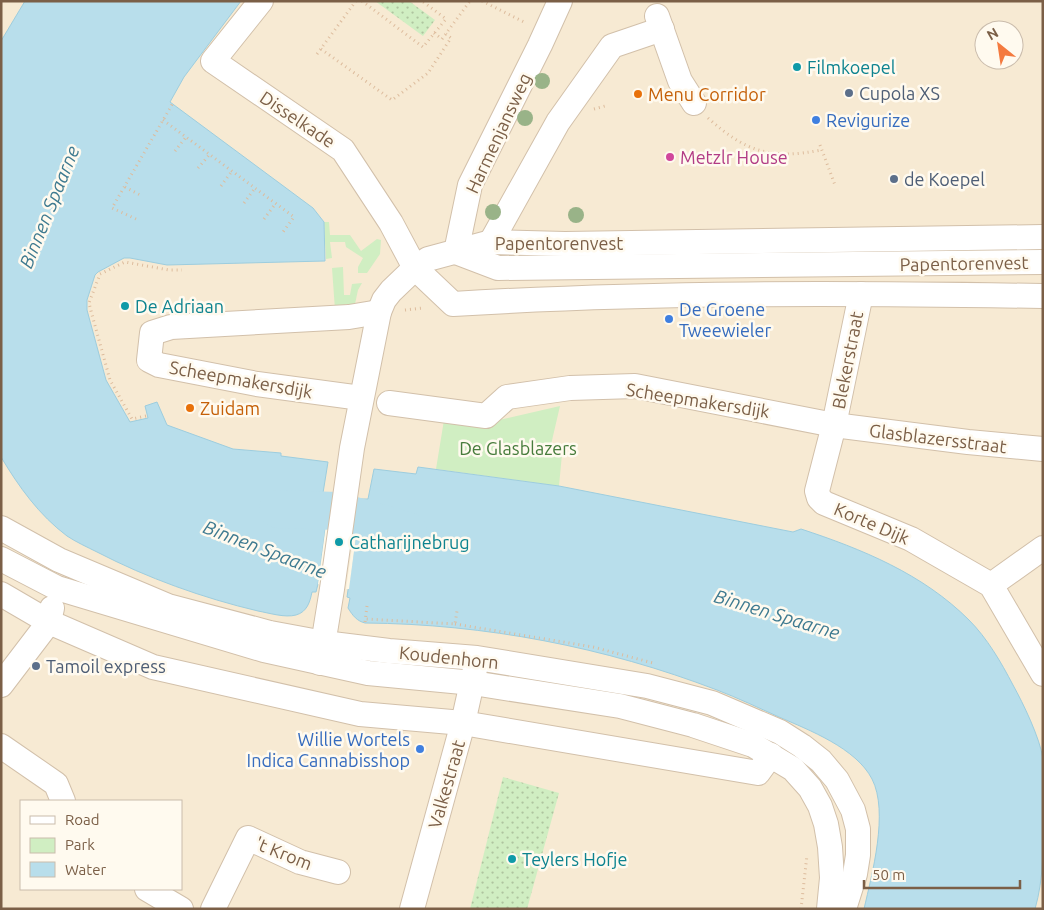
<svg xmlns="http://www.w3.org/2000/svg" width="1044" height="910" viewBox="0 0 1044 910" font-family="Ubuntu,sans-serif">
  <defs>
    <pattern id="garden-dots" width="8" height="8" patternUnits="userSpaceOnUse" patternTransform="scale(1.25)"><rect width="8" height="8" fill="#d0eec2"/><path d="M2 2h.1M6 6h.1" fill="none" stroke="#aec49f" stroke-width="1.8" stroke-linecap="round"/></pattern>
  </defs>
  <rect width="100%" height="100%" fill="#fef7e6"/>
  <!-- residential -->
  <path fill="#f7ead3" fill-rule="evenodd" d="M1 1H1043V909H1ZM984 30H1014V60H984ZM21 801H181V889H21Z"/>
  <!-- green -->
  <g fill="#d0eec2">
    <path d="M324 222H329L330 235H350L361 251 377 239 381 240 380 254 367 273H358V267L363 258 346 247 345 242H330L332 258 326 259Z"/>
    <path d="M343 267 344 295H350L352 284 362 283 358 290 355 304H345V310H335L332 268Z"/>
    <path d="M560 406 550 449 562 454 559 486 436 469 444 420 477 425Z"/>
  </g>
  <!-- garden -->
  <g fill="url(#garden-dots)">
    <path d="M375 1H409L435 20 423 36Z"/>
    <path d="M503 777 559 793 527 909H470Z"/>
  </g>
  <!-- water -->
  <g fill="#b8deeb" stroke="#9dcdde">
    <path d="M25 1H241L184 77 170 102 313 208 324 222 325 261 167 265 130 258H124L98 272 95 275 87 300V310L106 380 130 422 148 418 145 406 157 402 167 425 233 449 281 453V456L328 462 323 493 330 495 318 584 316 592H312C310 602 307 612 296 615 285 618 269 613 258 611 203 598 147 578 97 552 87 547 76 542 67 536 39 515 19 487 1 457V41Z"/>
    <path d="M418 467 559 486 793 532 801 529C862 549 923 574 969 620 987 638 1001 662 1013 685 1023 703 1040 738 1043 759 1044 777 1043 797 1043 815 1043 847 1044 878 1035 909H864C872 874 889 812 872 779 856 748 809 730 779 717 759 708 738 698 717 690 605 647 485 624 365 623 357 621 353 616 348 608L350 598 347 597 361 499H368L374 469 416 474Z"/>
  </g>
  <!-- pier -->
  <g fill="#fef7e6">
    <path d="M333 494V495L320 585 318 584 330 495Z"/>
    <path d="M359 498 361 499 349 589H346Z"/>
  </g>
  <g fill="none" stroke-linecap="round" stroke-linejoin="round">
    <!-- river -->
    <path stroke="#b8deeb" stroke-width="38" d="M278 509 337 511 408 531"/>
    <defs>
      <g id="minor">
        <path d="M261 1 213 61 343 150 391 223 415 268 453 304C649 292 846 293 1043 296"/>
        <path d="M657 16 680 81 694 103"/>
        <path d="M491 242 558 122 612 46 662 29"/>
        <path d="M456 252 498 268 1043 262"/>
        <path d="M456 252 470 185 540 45 560 1"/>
        <path d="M861 294 834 425 817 491 819 498 824 503 911 539 991 585 1043 674"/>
        <path d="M361 398 257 384 159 365 149 360 152 333 171 327 349 317 379 312"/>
        <path d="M389 403 486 416 507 397 570 388 635 386 834 425 968 442 1043 449"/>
        <path d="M1 528 59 560 168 606 270 633 324 643 389 651 477 658 647 686 712 703 780 732 802 746 821 761 837 780 853 810 858 829V855L855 874 844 909"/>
        <path d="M1 559 57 588 264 650 368 673 473 683 620 706 693 725 753 745 793 769 810 788 820 806 826 824 830 847 832 878 829 909"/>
        <path d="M991 585 1043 548"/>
        <path d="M1 594 49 622 153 667 360 714 463 723 758 773 771 755"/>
        <path d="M320 663 332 589 352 448 379 312 384 300 391 291 415 268 428 259 491 242 565 244 1043 237"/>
        <path d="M1 685 49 622 52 608"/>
        <path d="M1 746 56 784 63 801"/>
        <path d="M147 889 181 909"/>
        <path d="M213 909 248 838 300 862 338 872"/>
        <path d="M412 909 463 723 475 669"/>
      </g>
    </defs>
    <!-- minor casing -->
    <use href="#minor" stroke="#d2c0aa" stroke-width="26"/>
    <!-- path -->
    <g stroke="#ddbc9d" stroke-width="3" stroke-dasharray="1 4" stroke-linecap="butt">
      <path d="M362 1 423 47 446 19 422 1"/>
      <path d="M482 1 526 23"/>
      <path d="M434 33 442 39 470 1"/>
      <path d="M321 49 392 100 428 73 451 38 446 34"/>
      <path d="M317 54 356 1"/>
      <path d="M594 109 605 106"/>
      <path d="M708 118C746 152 771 160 821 150"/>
      <path d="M163 120 294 217 283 232"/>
      <path d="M820 145 835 185"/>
      <path d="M175 151 186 137"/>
      <path d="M198 168 210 154"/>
      <path d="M221 186 232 171"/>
      <path d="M125 187 142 196"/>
      <path d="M244 203 255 188"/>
      <path d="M136 219 112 208 173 103"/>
      <path d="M264 219 276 203"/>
      <path d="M405 310 423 308"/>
      <path d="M146 416 132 419 110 380 91 311 89 303 100 274 125 262 169 270H182"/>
      <path d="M367 606 365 622 366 619 455 624 457 611"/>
      <path d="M455 624 593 647 653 663"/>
      <path d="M801 909 807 855"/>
    </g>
    <!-- minor -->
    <use href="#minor" stroke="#fff" stroke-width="24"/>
  </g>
  <!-- trees -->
  <g fill="#99b388">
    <circle cx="542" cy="81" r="8"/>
    <circle cx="525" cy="118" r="8"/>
    <circle cx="493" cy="212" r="8"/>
    <circle cx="576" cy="215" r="8"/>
  </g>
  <!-- markers -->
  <g fill="#0f9aa8" stroke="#fffaef" stroke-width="2">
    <circle cx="797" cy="67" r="5"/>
    <circle cx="125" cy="306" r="5"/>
    <circle cx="339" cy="542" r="5"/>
    <circle cx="512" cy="859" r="5"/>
  </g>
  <g fill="#5c6f8a" stroke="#fffaef" stroke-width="2">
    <circle cx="849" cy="93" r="5"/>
    <circle cx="894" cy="179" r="5"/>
    <circle cx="36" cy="666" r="5"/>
  </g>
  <g fill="#e8710a" stroke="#fffaef" stroke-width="2">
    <circle cx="638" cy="94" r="5"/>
    <circle cx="190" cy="408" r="5"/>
  </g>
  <g fill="#3f7fe0" stroke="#fffaef" stroke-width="2">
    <circle cx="816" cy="120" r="5"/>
    <circle cx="669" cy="319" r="5"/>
    <circle cx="420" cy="749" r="5"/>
  </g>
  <circle fill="#d1479c" stroke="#fffaef" stroke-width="2" cx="670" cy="157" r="5"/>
  <g text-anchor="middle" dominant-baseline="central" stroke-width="5" stroke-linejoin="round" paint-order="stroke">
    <!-- culture labels -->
    <g font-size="18" fill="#0d838f" stroke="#fffaef" text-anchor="start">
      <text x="807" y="67">Filmkoepel</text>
      <text x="135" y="306">De Adriaan</text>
      <text x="349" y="542">Catharijnebrug</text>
      <text x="522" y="859">Teylers Hofje</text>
    </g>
    <!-- service labels -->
    <g font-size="18" fill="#4e5e75" stroke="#fffaef" text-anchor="start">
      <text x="859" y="93">Cupola XS</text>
      <text x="904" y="179">de Koepel</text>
      <text x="46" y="666">Tamoil express</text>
    </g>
    <!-- food labels -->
    <g font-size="18" fill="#c56008" stroke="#fffaef" text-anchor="start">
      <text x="648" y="94">Menu Corridor</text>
      <text x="200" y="408">Zuidam</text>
    </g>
    <!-- street labels -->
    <g font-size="18" fill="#7b5f47" stroke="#fffaef">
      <text transform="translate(298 119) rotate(34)">Disselkade</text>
      <text transform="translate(498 133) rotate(-65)">Harmenjansweg</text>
      <text x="559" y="243">Papentorenvest</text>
      <text transform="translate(964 263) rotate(-1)">Papentorenvest</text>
      <text transform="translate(847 360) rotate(-79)">Blekerstraat</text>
      <text transform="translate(241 379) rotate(10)">Scheepmakersdijk</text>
      <text transform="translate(698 400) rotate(9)">Scheepmakersdijk</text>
      <text transform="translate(938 438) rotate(7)">Glasblazersstraat</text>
      <text transform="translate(872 523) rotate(23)">Korte Dijk</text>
      <text transform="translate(449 657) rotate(6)">Koudenhorn</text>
      <text transform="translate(446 784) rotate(-74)">Valkestraat</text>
      <text transform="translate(284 853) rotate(22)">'t Krom</text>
    </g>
    <!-- shop labels -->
    <g font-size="18" fill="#366cbe" stroke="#fffaef" text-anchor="start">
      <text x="826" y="120">Revigurize</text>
      <text x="679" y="309">De Groene<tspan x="679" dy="21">Tweewieler</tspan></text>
      <text x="410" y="739" text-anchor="end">Willie Wortels<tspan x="410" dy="21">Indica Cannabisshop</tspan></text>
    </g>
    <!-- hotel labels -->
    <g font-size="18" fill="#b23c85" stroke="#fffaef" text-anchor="start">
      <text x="680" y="157">Metzlr House</text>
    </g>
    <!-- park labels -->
    <g font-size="18" fill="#477c3c" stroke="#fffaef">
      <text x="518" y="448">De Glasblazers</text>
    </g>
    <!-- water labels -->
    <g font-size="19" font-style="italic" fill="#3e7a90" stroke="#fffaef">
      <text transform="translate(49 207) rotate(-68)">Binnen Spaarne</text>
      <text transform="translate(265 549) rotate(21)">Binnen Spaarne</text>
      <text transform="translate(777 614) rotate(17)">Binnen Spaarne</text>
    </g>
  </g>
  <!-- border -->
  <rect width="1044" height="910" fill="none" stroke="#7b5f47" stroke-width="5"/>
  <!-- legend -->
  <rect x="20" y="800" width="162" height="90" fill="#fffaef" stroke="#cabcac"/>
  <rect x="30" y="816" width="25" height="8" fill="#ffffff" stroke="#cabcac"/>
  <text x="65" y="825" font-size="15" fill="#7b5f47">Road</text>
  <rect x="30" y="838" width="25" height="15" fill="#d0eec2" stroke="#cabcac"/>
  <text x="65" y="850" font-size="15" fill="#7b5f47">Park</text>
  <rect x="30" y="862" width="25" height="15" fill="#b8deeb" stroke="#cabcac"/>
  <text x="65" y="875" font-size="15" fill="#7b5f47">Water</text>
  <!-- north arrow -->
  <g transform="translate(999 45) rotate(330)"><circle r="24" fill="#fffaef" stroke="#cabcac"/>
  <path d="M0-4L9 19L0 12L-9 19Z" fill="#f47a3f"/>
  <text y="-8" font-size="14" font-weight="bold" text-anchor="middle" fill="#7b5f47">N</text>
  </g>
  <!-- scale -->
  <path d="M864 880v8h156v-8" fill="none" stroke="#7b5f47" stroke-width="2.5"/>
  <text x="872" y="880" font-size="15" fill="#7b5f47" stroke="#fffaef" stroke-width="4" paint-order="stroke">50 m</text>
</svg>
